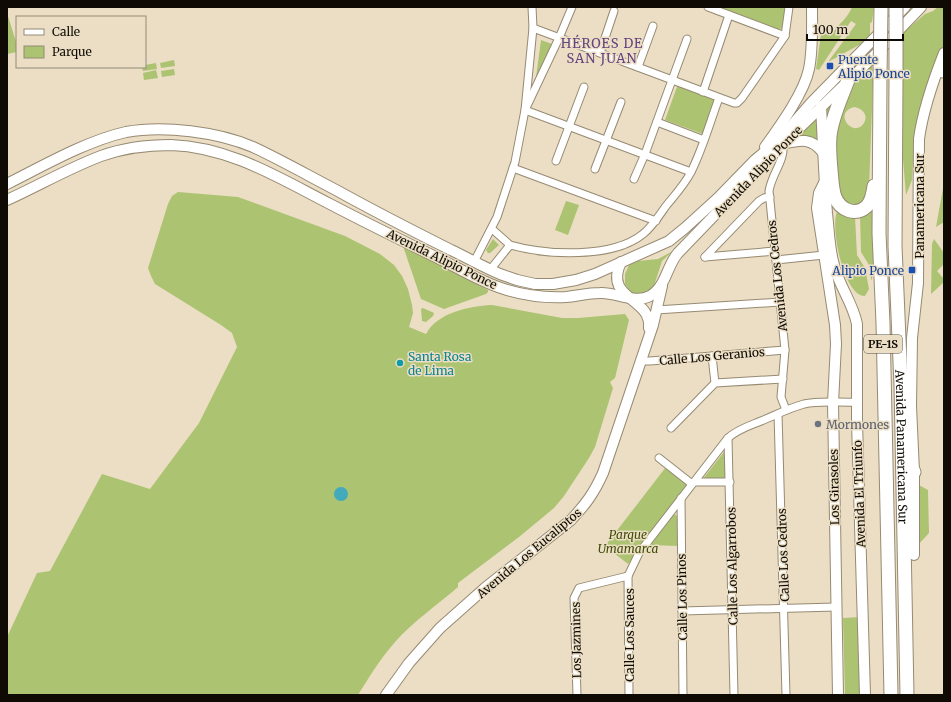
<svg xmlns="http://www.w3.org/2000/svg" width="951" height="702" viewBox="0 0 951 702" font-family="Merriweather,serif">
  <rect width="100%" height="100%" fill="#ebdec4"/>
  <!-- green -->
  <g fill="#acc371" fill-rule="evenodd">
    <path d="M717 7H783L786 11 783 28 777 30Z"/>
    <path d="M852 7H874L872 22 870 23V36L859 45 828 62 856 24 851 21 819 70 816 69 821 34 833 33C839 23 848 18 852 7Z"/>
    <path d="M938 7H944V45L920 112 914 138 912 180 906 195 903 159 901 69 903 33 925 14 933 11Z"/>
    <path d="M7 13 17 45V52L7 54Z"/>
    <path d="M541 40 552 44 535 85Z"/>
    <path d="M174 60 175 66 161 68 160 63Z"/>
    <path d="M156 63 157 69 143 71 142 67H145V65Z"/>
    <path d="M872 65 873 82 869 187 867 194 861 205 850 207C847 203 840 198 839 193 836 187 837 178 836 171 832 130 839 92 872 65ZM854 107C862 108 869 115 864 123 854 139 832 113 854 107Z"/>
    <path d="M174 69 175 75 162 77 161 71Z"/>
    <path d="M156 70 158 78 144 80 143 73Z"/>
    <path d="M678 84 716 98 703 134 665 120Z"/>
    <path d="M836 99 824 148 813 138 799 134Z"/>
    <path d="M944 183V222L936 227Z"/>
    <path d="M178 192 238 197 345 236 380 254 394 265 402 276 408 289 412 305 413 313 409 327 426 334C437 313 469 306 492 305L562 318H578L625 314 629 320 615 378 610 382 613 388 595 447 589 458 564 496 554 508 519 537 458 583V587C437 605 414 621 395 642 381 658 369 677 358 695H7V637L37 573 50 571 102 474 150 489 199 423 237 347 232 333 221 325 155 284 151 276 148 268 168 204 172 196Z"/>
    <path d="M566 201 579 205 568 235 555 230Z"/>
    <path d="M876 206 872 280 871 279 869 265 861 252 860 215Z"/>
    <path d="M837 212 855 217 857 255 865 268 869 289 865 296C844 297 830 227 837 212Z"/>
    <path d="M493 239 499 245 490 253H488L486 250Z"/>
    <path d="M934 239 944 253V264L937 271 944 279V282L931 294 932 244Z"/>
    <path d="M405 246 488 290V292L486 294 444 309 421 299 404 249Z"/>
    <path d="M673 251 662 261 653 289 642 296 632 294 625 284V274L629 265 638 261 658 259Z"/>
    <path d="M423 308 434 313 433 316 426 322 422 321 421 309Z"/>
    <path d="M724 452H726V480H702Z"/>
    <path d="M666 467 688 484 628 564 605 546Z"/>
    <path d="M917 484 928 490 929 533 918 545Z"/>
    <path d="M672 514 676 515 677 517 678 546 650 545Z"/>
    <path d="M861 617 863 695H845L843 618Z"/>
  </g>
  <!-- water -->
  <circle fill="#42aabb" cx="341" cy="494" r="7"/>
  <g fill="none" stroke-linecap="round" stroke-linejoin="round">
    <defs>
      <g id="street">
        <path d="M532 7 533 28 525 110 691 172"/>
        <path d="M708 7 785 36"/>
        <path d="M533 28 734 103H737L742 98 785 36 789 7"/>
        <path d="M600 53 614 11"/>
        <path d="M638 67 653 26"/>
        <path d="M936 73 944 74"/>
        <path d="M703 92 729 15"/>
        <path d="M657 122 704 140"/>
        <path d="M783 144C785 161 772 173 769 191L785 350 781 397 786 410"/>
        <path d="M556 161 584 87"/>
        <path d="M513 168 656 221"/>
        <path d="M595 169 621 102"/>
        <path d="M634 179 645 154 687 39"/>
        <path d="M492 229 510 245"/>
        <path d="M705 257 759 201 764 198 770 197"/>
        <path d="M705 257 775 251"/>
        <path d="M776 260 824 255"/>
        <path d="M474 262 497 217 515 162 525 110 559 38 572 7"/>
        <path d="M490 270 510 245C546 255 612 259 643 234 652 227 659 216 666 206 675 195 685 184 691 172 703 148 710 122 719 98"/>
        <path d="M656 310 780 302"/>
        <path d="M712 356 715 383"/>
        <path d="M640 361H650L785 350"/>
        <path d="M778 414 786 695"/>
        <path d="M671 428 715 383 783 379"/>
        <path d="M728 438 734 695"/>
        <path d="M659 458 692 484"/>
        <path d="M694 482H730"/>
        <path d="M681 498 683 695"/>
        <path d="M682 611 836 607"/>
        <path d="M577 695 574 598 579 588 628 576"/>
        <path d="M629 695 628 576 639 553 728 438C738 429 749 426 761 421 776 415 789 408 804 404 821 400 840 403 857 402"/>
      </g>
      <g id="secondary">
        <path d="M821 106C823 142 824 178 827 213 829 230 829 248 834 265 839 286 853 303 857 324V422L865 695"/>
        <path d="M783 144C800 140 812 137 823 153"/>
        <path d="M765 147C780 126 804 93 809 69 813 49 812 27 812 7"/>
        <path d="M824 183 819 193 817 208 835 325 836 344 833 403 838 695"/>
        <path d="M7 184C43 166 86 141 126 132 164 125 218 132 253 147 281 160 309 176 336 190 374 211 413 231 451 250 468 258 483 267 500 274L517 280 535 284H553L576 280 595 274 669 241 685 228 718 198 755 160 778 141 811 103 905 7"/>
        <path d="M7 200C38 186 69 168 101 156 123 148 148 145 171 145 230 147 279 178 330 204 368 224 407 243 446 262 465 272 484 283 504 289 523 295 546 298 566 297 577 296 588 293 600 293 616 292 635 304 650 296 666 287 667 265 678 253L787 140 869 61 921 7"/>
        <path d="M621 262C603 300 652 297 649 328"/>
        <path d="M914 555V472L911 406 912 338 918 283 919 139C923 109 933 81 944 53"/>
        <path d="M386 695 409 663 440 628 485 588 571 520C586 504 594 493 603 473L653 325 662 286"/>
      </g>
      <g id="highway">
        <path d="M880 76 879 233 883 323 891 695"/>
        <path id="s1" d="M896 76 895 246 901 385 907 695"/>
        <path d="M848 80C841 99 832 117 830 136 829 147 830 159 831 170 832 179 832 189 835 197 840 210 856 217 867 206 872 201 873 193 874 186"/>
        <path d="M904 450 914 472"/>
      </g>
    </defs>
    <!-- street casing -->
    <use href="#street" stroke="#968a72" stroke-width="9"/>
    <!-- secondary casing -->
    <use href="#secondary" stroke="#968a72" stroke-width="12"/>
    <!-- highway casing -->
    <use href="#highway" stroke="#968a72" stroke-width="15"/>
    <!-- street -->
    <use href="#street" stroke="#fff" stroke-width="7"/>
    <!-- secondary -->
    <use href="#secondary" stroke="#fff" stroke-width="10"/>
    <!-- highway -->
    <use href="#highway" stroke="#fff" stroke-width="13"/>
    <defs>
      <g id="highway-bridge">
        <path d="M880 76 881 7"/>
        <path d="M896 76V7"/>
      </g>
    </defs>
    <!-- highway-bridge casing -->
    <use href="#highway-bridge" stroke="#968a72" stroke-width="15" stroke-linecap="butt"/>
    <!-- highway-bridge -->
    <use href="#highway-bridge" stroke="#fff" stroke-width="13"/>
  </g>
  <!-- markers -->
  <g fill="#1a4fb4" stroke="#ebdec4" stroke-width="1.5">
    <rect x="826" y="62" width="8" height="8" rx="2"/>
    <rect x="908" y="266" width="8" height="8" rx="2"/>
  </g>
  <circle fill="#0f9aa8" stroke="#ebdec4" stroke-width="1.5" cx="400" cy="363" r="4"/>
  <circle fill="#6b7280" stroke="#ebdec4" stroke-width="1.5" cx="818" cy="424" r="4"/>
  <g text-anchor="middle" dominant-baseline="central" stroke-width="3" stroke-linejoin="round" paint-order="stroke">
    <!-- shield labels -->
    <rect fill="#ebdec4" stroke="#514a3e" stroke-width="1" x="864" y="335" width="38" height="18" rx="3"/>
    <g font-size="11" font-weight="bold" fill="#0f0b04">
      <text x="883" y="344">PE-1S</text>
    </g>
    <!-- transit labels -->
    <g font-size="12" fill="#164399" stroke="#ebdec4" text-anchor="start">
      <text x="838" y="59">Puente<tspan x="838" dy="14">Alipio Ponce</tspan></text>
      <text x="904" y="270" text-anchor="end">Alipio Ponce</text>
    </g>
    <!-- street labels -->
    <g font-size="12" fill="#0f0b04" stroke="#ebdec4">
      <text transform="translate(758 171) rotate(-46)">Avenida Alipio Ponce</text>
      <text transform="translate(919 206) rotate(-90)">Panamericana Sur</text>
      <text transform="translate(442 259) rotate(26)">Avenida Alipio Ponce</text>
      <text transform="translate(777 276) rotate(-96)">Avenida Los Cedros</text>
      <text transform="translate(712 356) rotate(-5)">Calle Los Geranios</text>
      <text stroke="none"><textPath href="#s1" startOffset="371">Avenida Panamericana Sur</textPath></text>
      <text transform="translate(834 487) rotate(-91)">Los Girasoles</text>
      <text transform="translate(859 494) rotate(-92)">Avenida El Triunfo</text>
      <text transform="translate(529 553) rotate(-40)">Avenida Los Eucaliptos</text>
      <text transform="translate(783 555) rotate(-92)">Calle Los Cedros</text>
      <text transform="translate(732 566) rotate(-91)">Calle Los Algarrobos</text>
      <text transform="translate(682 597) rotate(-91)">Calle Los Pinos</text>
      <text transform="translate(629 635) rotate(-90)">Calle Los Sauces</text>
      <text transform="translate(576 640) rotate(-91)">Los Jazmines</text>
    </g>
    <!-- culture labels -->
    <g font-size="12" fill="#0d838f" stroke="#ebdec4" text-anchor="start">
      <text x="408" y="356">Santa Rosa<tspan x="408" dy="14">de Lima</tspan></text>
    </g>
    <!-- worship labels -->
    <g font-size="12" fill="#5b616d" stroke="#ebdec4" text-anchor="start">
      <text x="826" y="424">Mormones</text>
    </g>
    <!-- park labels -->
    <g font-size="12" font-style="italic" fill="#3d4b04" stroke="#ebdec4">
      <text x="628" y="534">Parque<tspan x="628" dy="14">Umamarca</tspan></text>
    </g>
    <!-- neighbourhood labels -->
    <g font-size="13" letter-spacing="1" fill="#65447f" stroke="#ebdec4">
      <text x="602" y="43">HÉROES DE<tspan x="602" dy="15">SAN JUAN</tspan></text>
    </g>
  </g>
  <!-- border -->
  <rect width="951" height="702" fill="none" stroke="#0f0b04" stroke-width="16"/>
  <!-- legend -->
  <rect x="16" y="16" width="130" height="52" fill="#ebdec4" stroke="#938a77"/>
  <rect x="24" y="29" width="20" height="6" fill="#ffffff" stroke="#938a77"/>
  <text x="52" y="36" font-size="12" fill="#0f0b04">Calle</text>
  <rect x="24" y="46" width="20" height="12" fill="#acc371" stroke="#938a77"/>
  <text x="52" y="56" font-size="12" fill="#0f0b04">Parque</text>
  <!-- scale -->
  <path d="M807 34v6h96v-6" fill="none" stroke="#0f0b04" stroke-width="2"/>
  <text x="813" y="34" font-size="12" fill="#0f0b04" stroke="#ebdec4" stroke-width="3" paint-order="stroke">100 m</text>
</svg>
